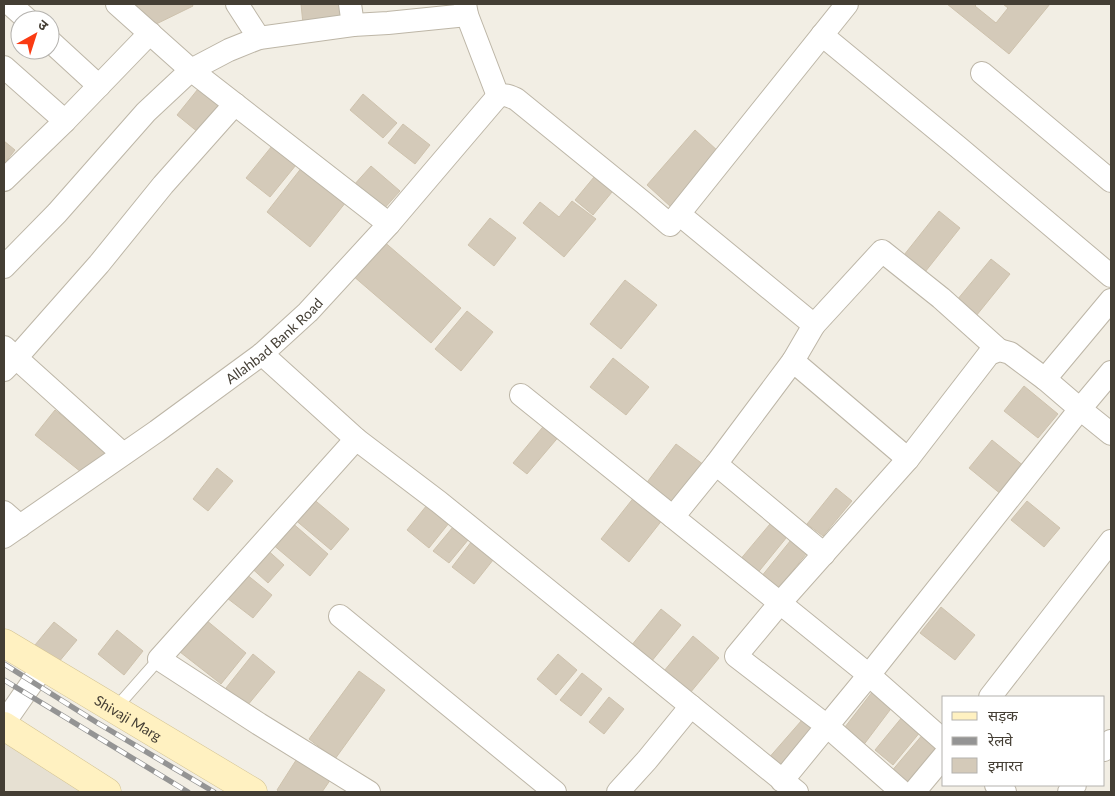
<svg xmlns="http://www.w3.org/2000/svg" width="1115" height="796" viewBox="0 0 1115 796" font-family="Lato,'Noto Sans Devanagari',sans-serif">
  <rect width="100%" height="100%" fill="#f2eee4"/>
  <!-- residential -->
  <path fill="#e6e0d2" d="M4 742 87 792H4Z"/>
  <!-- building -->
  <g fill="#d4cab9" stroke="#cec2ad">
    <path d="M136 4H192L193 6 148 28Z"/>
    <path d="M301 4H340L341 20 303 24Z"/>
    <path d="M947 4H977L975 6 996 23 1008 8 1003 4H1050L1009 54Z"/>
    <path d="M198 89 225 111 204 137 177 115Z"/>
    <path d="M363 94 397 123 383 138 350 110Z"/>
    <path d="M403 124 430 145 415 164 388 143Z"/>
    <path d="M695 130 719 152 671 207 647 185Z"/>
    <path d="M4 141 15 150 4 164Z"/>
    <path d="M272 146 296 165 270 197 246 178Z"/>
    <path d="M306 162 350 197 310 247 267 212Z"/>
    <path d="M371 166 400 191 382 211 353 186Z"/>
    <path d="M599 171 617 186 593 215 575 200Z"/>
    <path d="M572 201 596 219 564 257 523 223 540 202 559 217Z"/>
    <path d="M939 211 960 228 925 272 904 255Z"/>
    <path d="M490 218 516 238 494 266 468 245Z"/>
    <path d="M382 240 461 308 431 343 352 275Z"/>
    <path d="M991 259 1010 274 976 316 957 300Z"/>
    <path d="M625 280 657 305 621 349 590 324Z"/>
    <path d="M467 311 493 332 461 371 435 349Z"/>
    <path d="M613 358 649 387 626 415 590 387Z"/>
    <path d="M1024 386 1058 414 1038 438 1004 411Z"/>
    <path d="M55 410 106 451 86 476 35 435Z"/>
    <path d="M547 422 561 434 527 474 513 463Z"/>
    <path d="M992 440 1025 467 1002 495 969 468Z"/>
    <path d="M676 444 704 465 670 510 642 489Z"/>
    <path d="M217 468 233 481 208 511 193 499Z"/>
    <path d="M836 488 852 501 823 536 807 524Z"/>
    <path d="M635 496 663 519 629 562 601 539Z"/>
    <path d="M311 497 349 529 331 550 293 518Z"/>
    <path d="M431 500 453 518 429 548 407 530Z"/>
    <path d="M1027 501 1060 528 1044 547 1011 520Z"/>
    <path d="M775 518 791 532 756 575 739 561Z"/>
    <path d="M290 521 328 554 310 576 271 543Z"/>
    <path d="M458 521 473 534 449 563 433 551Z"/>
    <path d="M795 535 811 548 777 590 761 577Z"/>
    <path d="M475 537 497 555 474 584 452 567Z"/>
    <path d="M263 546 284 565 268 583 247 564Z"/>
    <path d="M246 574 272 595 253 618 227 598Z"/>
    <path d="M941 607 975 635 955 660 920 633Z"/>
    <path d="M661 609 681 625 651 662 631 646Z"/>
    <path d="M206 620 246 653 221 684 180 652Z"/>
    <path d="M54 622 77 640 58 663 35 645Z"/>
    <path d="M117 630 143 651 124 675 98 654Z"/>
    <path d="M693 636 719 658 690 693 664 671Z"/>
    <path d="M253 654 275 672 247 706 226 688Z"/>
    <path d="M558 654 577 670 556 695 537 679Z"/>
    <path d="M359 671 385 690 335 759 309 739Z"/>
    <path d="M582 673 602 689 581 716 560 700Z"/>
    <path d="M873 691 893 706 859 751 838 736Z"/>
    <path d="M609 697 624 709 604 734 589 722Z"/>
    <path d="M903 716 921 731 893 765 875 750Z"/>
    <path d="M802 720 816 733 780 773 767 760Z"/>
    <path d="M924 733 939 746 905 786 890 773Z"/>
    <path d="M300 754 333 776 322 792H279L277 790Z"/>
  </g>
  <g fill="none" stroke-linecap="round" stroke-linejoin="round">
    <defs>
      <path id="service" d="M114 710 159 659"/>
      <g id="minor">
        <path d="M10 4 28 20"/>
        <path d="M117 4 191 70 389 224"/>
        <path d="M237 4 259 38"/>
        <path d="M350 4 353 25"/>
        <path d="M465 4 467 15 498 96"/>
        <path d="M822 35 958 147 1111 276"/>
        <path d="M50 41 99 86"/>
        <path d="M4 67 65 121"/>
        <path d="M982 73 1111 181"/>
        <path d="M498 96C505 94 509 96 516 99L644 203 670 225 847 4"/>
        <path d="M4 180 65 121 150 33"/>
        <path d="M679 214 814 325 793 361"/>
        <path d="M4 267 57 213 146 112 191 70 229 50 259 38 353 25 388 23 467 15"/>
        <path d="M814 325 882 251 941 298 999 350"/>
        <path d="M4 347 123 454"/>
        <path d="M262 354 356 439"/>
        <path d="M4 370 16 358 99 264 163 185 235 104"/>
        <path d="M1111 372 1080 409 1111 434"/>
        <path d="M521 395 780 603 908 459 989 354 999 350 1010 353 1045 379 1111 300"/>
        <path d="M716 464 824 554"/>
        <path d="M4 512 20 526"/>
        <path d="M673 517 716 464 793 361 908 459"/>
        <path id="s1" d="M4 537 157 431 262 354 308 312 389 224 498 96"/>
        <path d="M340 616 555 792"/>
        <path d="M990 697 1111 541"/>
        <path d="M4 723 43 667"/>
        <path d="M1104 750 1111 741"/>
        <path d="M782 781 827 726 736 656 780 603 869 675 944 741"/>
        <path d="M996 785 1005 792"/>
        <path d="M369 792 259 724 159 659 356 439 439 502 797 792"/>
        <path d="M618 792 647 760 691 706"/>
        <path d="M902 792 827 726 869 675 1080 409 1045 379"/>
        <path d="M914 792 944 756"/>
        <path d="M1069 792 1075 785"/>
      </g>
      <g id="secondary">
        <path id="s2" d="M4 643 253 792"/>
        <path d="M4 726 107 792"/>
      </g>
    </defs>
    <!-- service casing -->
    <use href="#service" stroke="#bdb6a7" stroke-width="13"/>
    <!-- minor casing -->
    <use href="#minor" stroke="#bdb6a7" stroke-width="24"/>
    <!-- secondary casing -->
    <use href="#secondary" stroke="#d3c393" stroke-width="29"/>
    <!-- service -->
    <use href="#service" stroke="#fff" stroke-width="11"/>
    <!-- minor -->
    <use href="#minor" stroke="#fff" stroke-width="22"/>
    <!-- secondary -->
    <use href="#secondary" stroke="#fff1c1" stroke-width="28"/>
    <defs>
      <g id="rail">
        <path d="M4 664 96 722 214 792"/>
        <path d="M4 680 188 792"/>
      </g>
    </defs>
    <!-- rail casing -->
    <use href="#rail" stroke="#949494" stroke-width="5.5"/>
    <!-- rail -->
    <use href="#rail" stroke="#fff" stroke-width="4" stroke-dasharray="11" stroke-linecap="butt"/>
  </g>
  <g text-anchor="middle" dominant-baseline="central" stroke-width="4.5" stroke-linejoin="round" paint-order="stroke">
    <!-- street labels -->
    <g font-size="14" fill="#443e34" stroke="#fff">
      <text stroke="none"><textPath href="#s1" startOffset="334">Allahbad Bank Road</textPath></text>
      <text stroke="none"><textPath href="#s2" startOffset="145">Shivaji Marg</textPath></text>
    </g>
  </g>
  <!-- border -->
  <rect width="1115" height="796" fill="none" stroke="#443e34" stroke-width="10"/>
  <!-- legend -->
  <rect x="942" y="696" width="162" height="90" fill="#ffffff" stroke="#b4b2ae"/>
  <rect x="952" y="712" width="25" height="8" fill="#fff1c1" stroke="#b4b2ae"/>
  <text x="988" y="721" font-size="15" fill="#443e34">सड़क</text>
  <rect x="952" y="737" width="25" height="8" fill="#949494" stroke="#b4b2ae"/>
  <text x="988" y="746" font-size="15" fill="#443e34">रेलवे</text>
  <rect x="952" y="758" width="25" height="15" fill="#d4cab9" stroke="#b4b2ae"/>
  <text x="988" y="771" font-size="15" fill="#443e34">इमारत</text>
  <!-- north arrow -->
  <g transform="translate(35 35) rotate(39)"><circle r="24" fill="#ffffff" stroke="#b4b2ae"/>
  <path d="M0-4L9 19L0 12L-9 19Z" fill="#fa3b13"/>
  <text y="-8" font-size="14" font-weight="bold" text-anchor="middle" fill="#443e34">उ</text>
  </g>
</svg>
